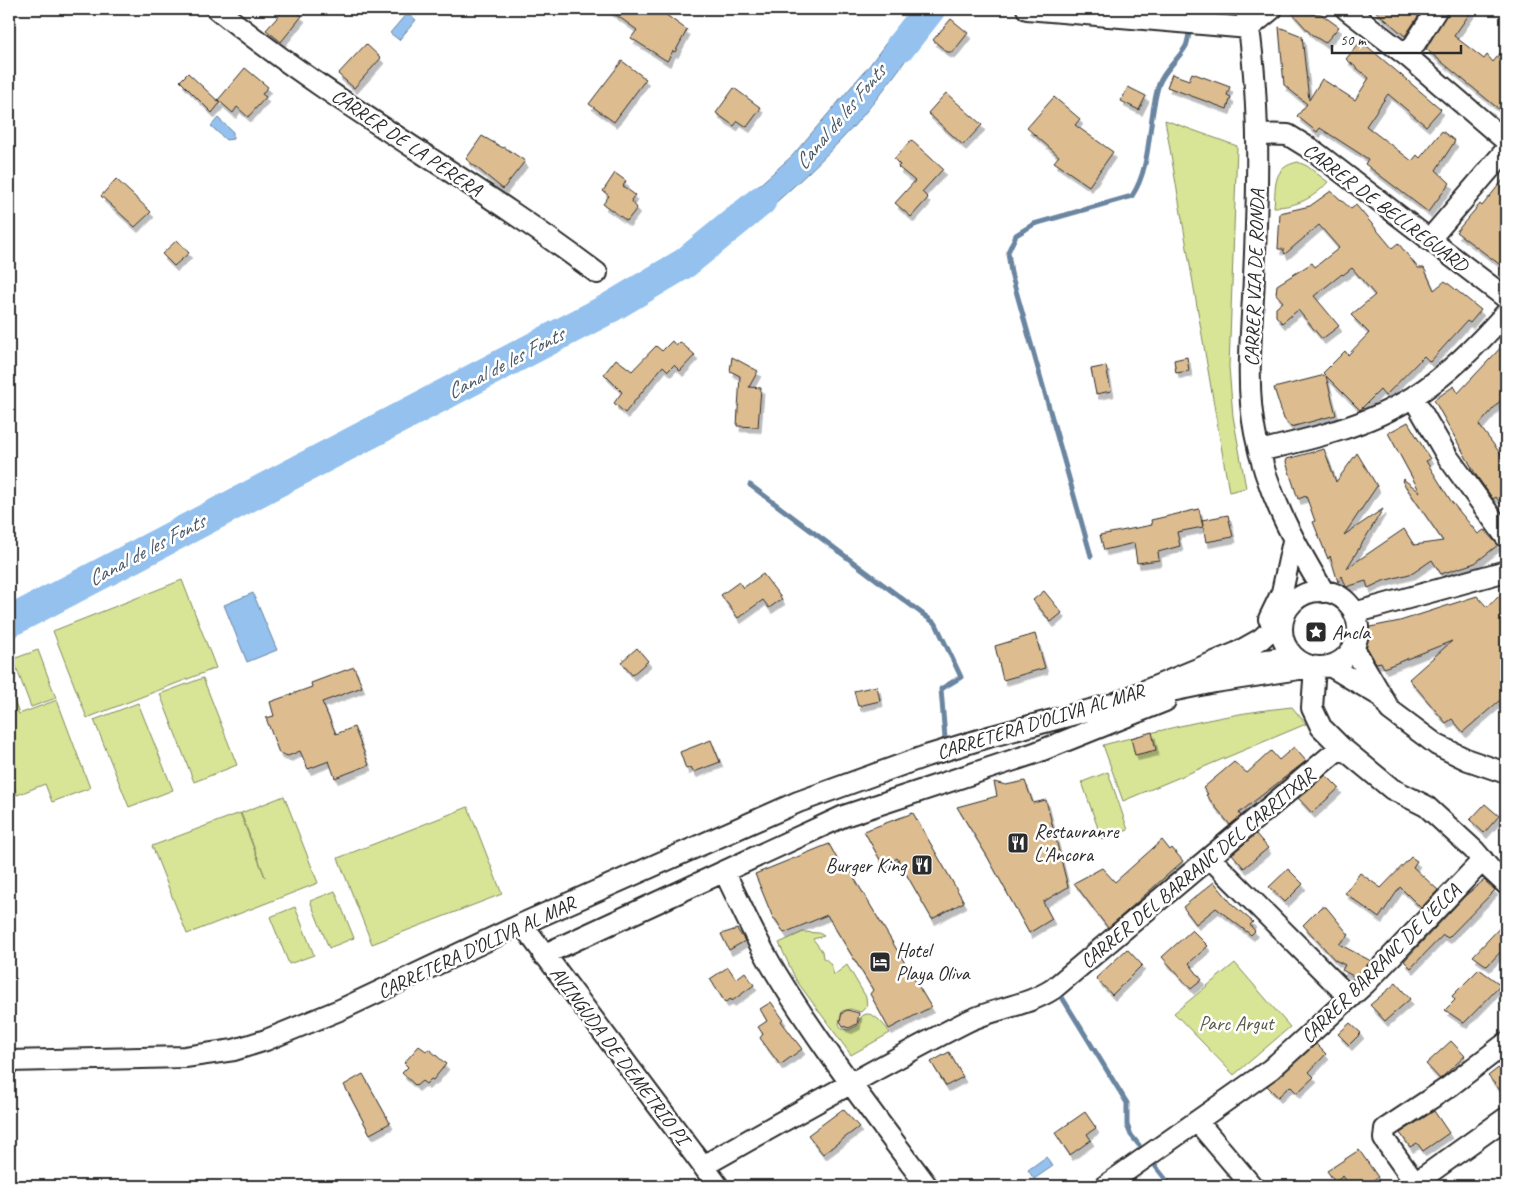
<svg xmlns="http://www.w3.org/2000/svg" width="1515" height="1195" font-family="Caveat,sans-serif">
<style>
.green{fill:#d8e496;stroke:#828860}
.water{fill:#94c1ee;stroke:#6a85a0}
.lines{fill:none;stroke-linecap:round;stroke-linejoin:round}
.stream{stroke:#6a85a0;stroke-width:5}
.river{stroke:#94c1ee;stroke-width:31}
.building{fill:#ddbd90;stroke:#2b2b2b;filter:url(#shadow)}
.minor-casing{stroke:#2b2b2b;stroke-width:24}
.minor{stroke:#fff;stroke-width:20}
.labels{text-anchor:middle;stroke-width:5;stroke-linejoin:round;paint-order:stroke}
.street-label{font-size:20px;fill:#2b2b2b;stroke:#fff}
.poi-label{font-size:20px;fill:#2b2b2b;stroke:#fff;text-anchor:start}
.park-label{font-size:20px;fill:#565946;stroke:#fff}
.water-label{font-size:21px;font-style:italic;fill:#4a5866;stroke:#fff}
</style>
<defs>
<filter id="shadow"><feDropShadow dx="3" dy="5.5" stdDeviation="0" flood-color="#0004"/></filter>
</defs>
<rect width="100%" height="100%" fill="#fff"/>
<filter id="ink" filterUnits="userSpaceOnUse"><feTurbulence type="fractalNoise" baseFrequency=".02" numOctaves="2"/><feDisplacementMap in="SourceGraphic" scale="10" xChannelSelector="R" yChannelSelector="G"/><feConvolveMatrix kernelMatrix="1 2 1 2 8 2 1 2 1" color-interpolation-filters="sRGB"/></filter>
<g filter="url(#ink)">
<path class="green" d="M1165,120L1237,146L1229,367L1233,416L1246,488L1229,492Z
M1298,162L1307,166L1328,182C1314,198 1296,207 1274,207C1276,186 1272,167 1298,162Z
M182,580L216,668L87,718L53,631Z
M38,650L56,698L31,707L13,659Z
M203,678L237,765L194,782L160,694Z
M9,687L19,714L57,700L90,788L52,802L45,784L17,795L11,779L9,780Z
M138,703L173,790L129,807L94,720Z
M1292,707L1306,724L1123,801L1103,745C1165,729 1228,713 1292,707Z
M1108,772L1128,830L1102,840L1082,782Z
M284,796L318,883L187,934L152,846L240,813L265,877L241,813Z
M468,807L502,894L372,944L338,858Z
M335,891L354,938L329,948L310,901Z
M295,907L314,955L289,964L270,917Z
M803,932L819,933L824,936L813,939L822,951L823,958C831,961 832,968 834,975L847,965L866,997L867,1006L861,1012L850,1009L842,1011L839,1024L842,1029L849,1030L857,1026C864,1001 882,1021 890,1033L851,1055L796,980L779,943Z
M1235,963L1290,1027L1234,1075L1174,1013Z"/>
<path class="water" d="M909,12L939,14C911,52 885,91 854,126C817,167 776,203 735,238L721,219L792,156L869,66Z
M407,13L416,20L399,40L390,33Z
M218,118L233,132V139L226,140L211,126Z
M253,593L277,650L247,662L224,605Z
M1046,1157L1053,1166L1034,1179L1028,1170Z"/>
<g class="lines">
<path class="stream" d="M1192,19L1194,9
M750,485L936,624L961,677L941,689L945,738L940,744
M1091,556L1011,273L1008,252L1016,235L1034,224L1132,196C1153,164 1147,120 1159,84C1164,70 1178,60 1186,46C1188,41 1189,33 1190,28
M1060,994L1127,1103V1125L1131,1135L1139,1145
M1156,1167L1171,1186"/>
<path class="river" d="M901,46L930,9
M9,622L606,310L685,263L761,201"/>
</g>
<path class="building" d="M285,9H292L302,16L281,42L266,30Z
M608,9H658L687,30L675,52L673,51L667,61L631,38L637,30Z
M1373,9H1417L1421,12L1405,36Z
M1449,9H1473L1454,36L1484,59L1487,55L1493,62L1506,46V115L1426,49Z
M1291,12L1321,14L1339,27L1325,43L1311,34Z
M951,19L968,33L953,52H947L933,40Z
M1279,27L1302,36L1309,100L1322,79L1355,100L1369,78L1346,59L1361,41L1441,109L1426,126L1388,94L1366,126L1412,161L1417,155L1420,158L1442,131L1455,141L1436,170L1450,183L1428,212L1365,164L1368,159L1320,128L1317,132L1297,116L1307,104L1284,85Z
M366,44L381,58L354,88L338,74Z
M622,61L646,79L614,122L589,104Z
M245,68L268,87L262,94L266,97L248,117L237,107L233,113L218,100Z
M188,73L220,103L212,113L180,81Z
M1192,73L1230,87L1227,95L1231,97L1227,109L1167,87L1172,74L1189,80Z
M1128,87L1146,96L1139,110L1121,101Z
M734,88L761,108L747,127L738,121L734,126L716,113Z
M946,93L982,125L963,145L928,113Z
M1054,97L1080,119L1075,125L1113,152L1089,186L1054,162L1059,156L1027,128Z
M482,136L503,148L504,147L525,161L503,189L466,159Z
M911,140L943,169L922,192L928,198L911,217L895,203L915,181L898,167L900,165L894,159Z
M615,173L626,181L623,186L635,195L631,200L637,208L627,221L603,204L609,196L603,191Z
M1506,176V269L1456,232L1480,204L1482,206Z
M116,179L151,212L135,227L101,196Z
M1331,191L1351,209L1356,205L1392,248L1398,243L1418,268H1424L1434,290L1445,281L1481,310L1470,323L1467,321L1430,362L1424,356L1385,396L1380,390L1360,410L1326,376L1336,415L1291,427L1284,419L1274,388L1325,375L1323,373L1345,351L1348,355L1369,333L1351,315L1375,295L1352,268L1343,275L1342,274L1314,296L1339,326L1322,339L1298,310L1282,323L1276,316V308L1283,302L1276,294L1277,285L1312,263L1315,267L1339,248L1319,225L1285,254L1283,249H1278L1280,213L1310,206Z
M177,240L189,253L174,266L162,254Z
M672,341L676,346L680,342L695,355L680,371L674,365L668,371L663,366L625,413L614,403L622,392L604,374L616,359L632,371L656,346L662,351Z
M1506,342V394L1479,425L1506,461V511L1496,497L1493,499L1476,475L1434,400L1454,386L1458,393Z
M732,357L758,371L749,387L761,388L758,427L737,426L740,376L730,371Z
M1187,357L1189,371L1176,373L1174,360Z
M1106,366L1111,391L1096,394L1091,369Z
M1408,422L1430,459L1426,461L1451,501L1478,534L1484,530L1498,545L1475,563L1441,574L1432,560L1413,573L1383,581L1368,588L1366,581L1346,587L1342,576L1338,582L1330,556L1328,559L1313,522L1315,521L1306,496L1298,499L1286,462L1287,459L1324,449L1336,482L1357,453L1377,486L1344,535L1383,509L1347,568L1404,529L1414,545L1443,541L1402,481L1403,479L1420,492L1388,433Z
M1199,509L1203,527L1177,532L1180,546L1158,552L1159,560L1137,563L1134,543L1104,550L1100,535L1152,525L1151,520Z
M1228,515L1233,537L1206,542L1202,520Z
M763,574L782,599L769,608L763,600L738,618L721,595L739,582L743,588Z
M1506,590V695L1463,732L1452,719L1446,723L1409,679L1452,641L1384,668L1381,662L1376,663L1364,642L1370,627L1400,621L1477,596L1487,607Z
M1044,591L1062,613L1051,622L1033,600Z
M1035,634L1045,668L1003,680L995,646Z
M637,648L648,661L632,675L621,662Z
M354,667L362,687L322,702L336,734L354,727L369,765L335,778L329,761L308,769L300,751L288,756L279,753L266,718L274,716L270,702L312,687L311,683Z
M877,686L880,701L858,706L854,691Z
M1152,732L1156,750L1135,755L1131,738Z
M711,740L720,762L694,772L691,767L686,769L680,752Z
M1294,747L1306,761L1239,813L1241,816L1230,825L1206,795L1208,794L1203,788L1234,762L1247,773L1271,751L1279,760Z
M1326,775L1339,788L1312,813L1298,798Z
M1025,781L1033,803L1046,800L1068,887L1043,902L1052,919L1029,933L987,856L957,807L997,796L994,782L1006,785Z
M1485,804L1499,816L1484,833L1470,820Z
M913,813L964,902L932,919L897,858L884,867L864,831Z
M1256,834L1268,848L1244,868L1232,854Z
M1162,840L1170,850L1172,848L1183,861L1108,928L1074,883L1102,868L1115,882Z
M829,844L842,868L847,866L931,1007L889,1029L870,994L873,990L827,915L784,933L776,920L773,918L755,874Z
M1411,857L1417,861L1413,867L1438,890L1421,908L1400,887L1379,918L1345,893L1360,873L1381,888Z
M1288,869L1303,884L1285,902L1269,887Z
M1484,880L1495,890L1448,938L1443,935L1411,968L1404,961L1465,896Z
M1214,882L1233,905L1253,922L1250,925L1255,931L1251,935L1216,908L1196,924L1183,907Z
M1321,907H1326L1349,935L1339,944L1371,961L1355,977L1342,970L1345,965L1335,960L1303,925Z
M1506,921V946L1487,966L1473,956Z
M737,929L745,941L729,950L721,934Z
M1192,930L1208,946L1189,963L1202,980L1191,989L1162,957Z
M1127,949L1142,965L1112,995L1096,978Z
M728,967L736,979L745,972L754,985L732,1001L731,999L725,1002L710,979Z
M1479,969L1501,985L1464,1023L1445,1010L1455,1000L1452,996Z
M1396,983L1410,999L1385,1021L1370,1005Z
M771,1002L783,1019L781,1021L802,1049L780,1065L760,1038L763,1034L758,1027L767,1021L760,1009Z
M847,1010L859,1013L857,1024L849,1028L843,1026L840,1021L842,1013Z
M1350,1023L1361,1033L1349,1045L1338,1034Z
M1451,1041L1465,1056L1440,1079L1426,1064Z
M1316,1044L1326,1054L1309,1072L1314,1077L1297,1093L1290,1086L1278,1097L1267,1086Z
M419,1046L426,1051L429,1049L446,1064L433,1080L431,1079L426,1084L422,1081L416,1086L402,1073L408,1067L404,1063Z
M949,1052L963,1077L946,1086L931,1062Z
M1506,1062V1097L1488,1076Z
M363,1074L390,1123L370,1134L344,1085Z
M843,1109L859,1127L823,1154L808,1135Z
M1434,1111L1449,1133L1423,1151L1417,1143L1410,1147L1400,1133Z
M1085,1112L1096,1128L1087,1134L1091,1140L1070,1155L1055,1133Z
M1359,1150L1378,1177L1364,1186H1350L1343,1176L1335,1182L1327,1171Z"/>
<g class="lines">
<g class="minor-casing">
<path id="minor" d="M217,9C337,106 474,180 597,273
M1027,9L1249,28
M1246,9C1261,98 1258,187 1254,277C1252,329 1245,382 1255,433C1266,491 1293,541 1324,592
M1346,9L1407,56L1506,141
M1249,28L1272,9
M1407,56L1437,9
M1259,134L1288,135L1314,151L1506,298
M1429,240L1506,150
M1413,397L1447,456L1506,537
M1259,451C1311,439 1367,426 1413,397C1449,374 1478,344 1506,313
M1282 629a38 38 0 1 1 76 0a38 38 0 1 1-76 0Z
M1354,613L1506,571
M1269,619L1282,592L1293,541
M1353,647L1390,710L1437,745L1468,760L1506,773
M1226,666L1293,656
M1330,666L1382,697
M1315,667L1312,708L1321,727L1341,747L1392,789L1426,806L1474,850L1490,869L1506,884
M1166,692L1215,682L1312,667
M1210,858L1350,998
M724,871C741,905 756,941 776,973C821,1047 875,1116 927,1186
M522,924L718,1186
M543,955L844,816L1035,753L1165,701
M9,1061L185,1057L234,1050L266,1040L342,1009L522,924L798,802L926,756L992,736L1113,704L1236,653L1261,639L1283,619
M1197,1121L1252,1186
M703,1166C790,1117 876,1068 964,1023C993,1008 1025,1007 1053,989L1341,747
M1415,1183L1384,1139L1385,1129L1450,1086L1506,1043
M1105,1186L1271,1069L1366,983L1483,860
M1411,1186L1506,1118"/>
</g>
<use href="#minor" class="minor"/>
</g>
</g>
<defs>
<g id="sight-square" transform="scale(1.125)"><rect x="-9" y="-9" width="18" height="18" rx="4" fill="#2b2b2b" stroke="#fff"/><path d="M0-6L1.8-2.2L6-1.7L2.9 1.2L3.7 5.4L0 3.3L-3.7 5.4L-2.9 1.2L-6-1.7L-1.8-2.2Z" fill="#fff"/></g>
<g id="restaurant-square" transform="scale(1.125)"><rect x="-9" y="-9" width="18" height="18" rx="4" fill="#2b2b2b" stroke="#fff"/><path d="M-5-6h1v4h1v-4h1v4h1v-4h1v5L-1.5 .5V6h-2V.5L-5-1ZM5-6V6H3V1.5H1.5Q1.5-4 5-6Z" fill="#fff"/></g>
<g id="hotel-square" transform="scale(1.125)"><rect x="-9" y="-9" width="18" height="18" rx="4" fill="#2b2b2b" stroke="#fff"/><path d="M-6-4.5h1.5V1H6V5H4.5V3h-9V5H-6ZM-4 0a1.8 1.8 0 1 1 3.6 0ZM.5 0V-2.5h3Q6-2.5 6 0Z" fill="#fff"/></g>
</defs>
<g fill-rule="evenodd">
<use href="#sight-square" x="1316" y="632"/>
<use href="#restaurant-square" x="1018" y="843"/>
<use href="#restaurant-square" x="922" y="865"/>
<use href="#hotel-square" x="880" y="962"/>
</g>
<g class="labels">
<g class="street-label">
<text transform="translate(407 142) rotate(34)" y="7">CARRER DE LA PERERA</text>
<text transform="translate(1386 207) rotate(37)" y="7">CARRER DE BELLREGUARD</text>
<text transform="translate(1254 278) rotate(-88)" y="7">CARRER VIA DE RONDA</text>
<text transform="translate(1040 721) rotate(-17)" y="7">CARRETERA D'OLIVA AL MAR</text>
<text transform="translate(1197 868) rotate(-40)" y="7">CARRER DEL BARRANC DEL CARRITXAR</text>
<text transform="translate(476 947) rotate(-25)" y="7">CARRETERA D’OLIVA AL MAR</text>
<text transform="translate(1380 963) rotate(-45)" y="7">CARRER BARRANC DE L'ELCA</text>
<text transform="translate(620 1055) rotate(53)" y="7">AVINGUDA DE DEMETRIO PI</text>
</g>
<g class="poi-label">
<text x="1332" y="639">Ancla</text>
<text x="1034" y="838">Restauranre<tspan x="1034" dy="23">L'Ancora</tspan></text>
<text x="906" y="872" text-anchor="end">Burger King</text>
<text x="896" y="957">Hotel<tspan x="896" dy="23">Playa Oliva</tspan></text>
</g>
<g class="park-label">
<text x="1236" y="1030">Parc Argut</text>
</g>
<g class="water-label">
<text transform="translate(840 117) rotate(-50)" y="7">Canal de les Fonts</text>
<text transform="translate(505 363) rotate(-28)" y="7">Canal de les Fonts</text>
<text transform="translate(146 550) rotate(-28)" y="7">Canal de les Fonts</text>
</g>
</g>
<rect width="1515" height="1195" fill="none" stroke="#fff" stroke-width="30"/>
<rect x="15" y="15" width="1485" height="1165" fill="none" stroke="#2b2b2b" stroke-width="2" filter="url(#ink)"/>
<path d="M1332 45v8h129v-8" fill="none" stroke="#2b2b2b" stroke-width="2.5"/>
<text x="1340" y="45" font-size="15" fill="#2b2b2b" stroke="#ffffff" stroke-width="4" paint-order="stroke">50 m</text>
</svg>
